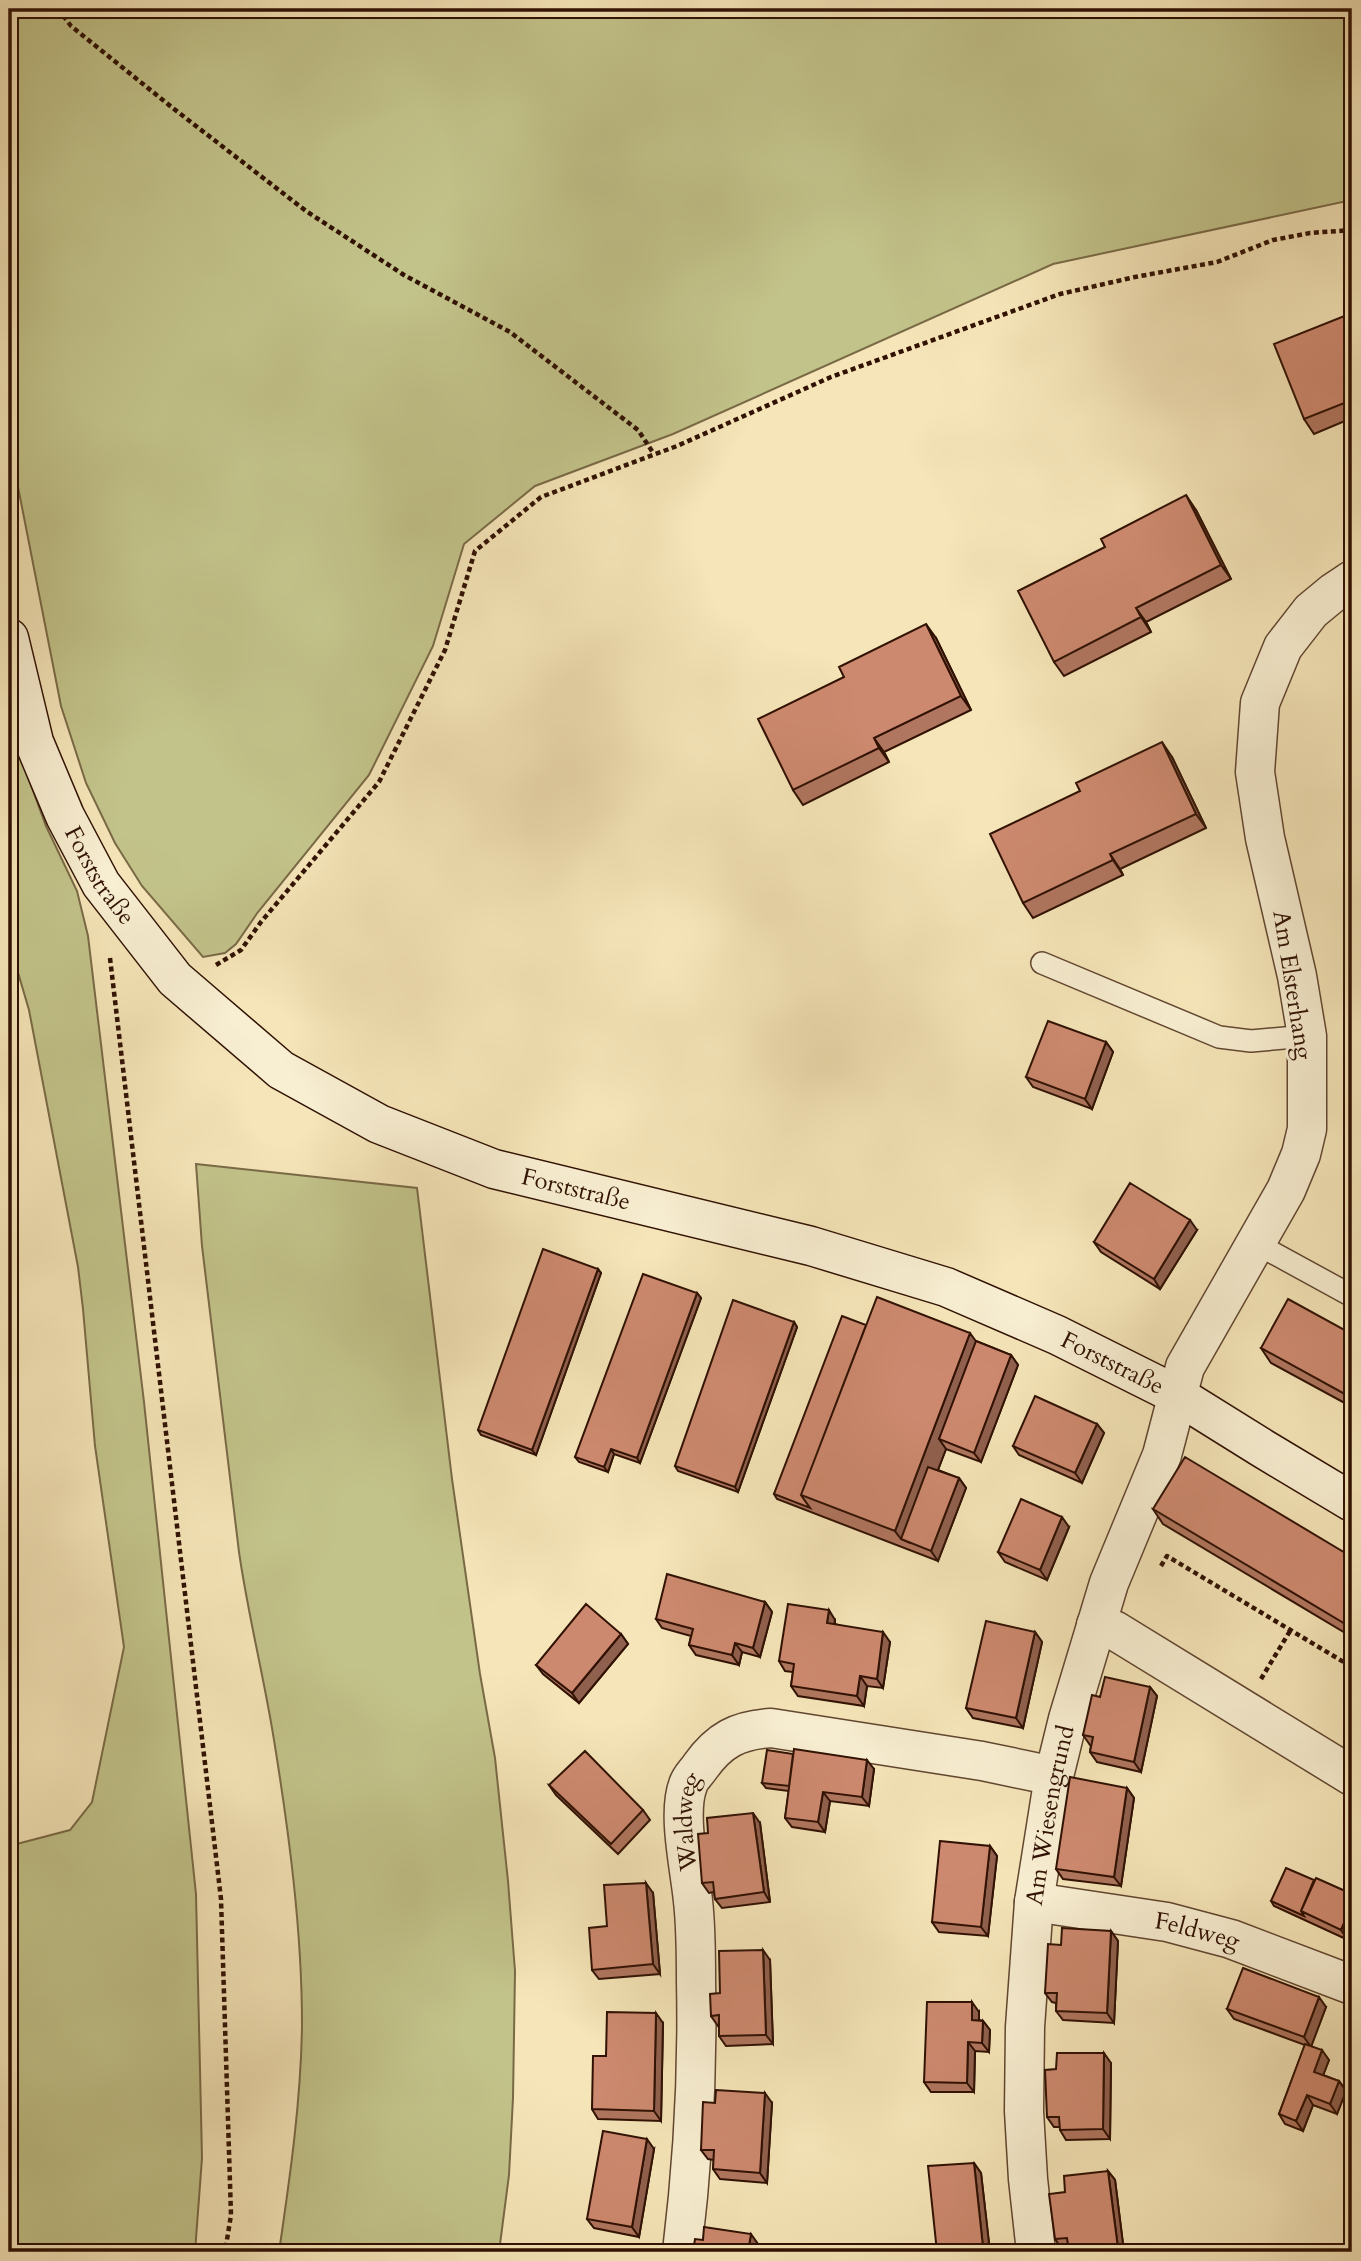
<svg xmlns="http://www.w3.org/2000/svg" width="1361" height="2261" font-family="Cardo,serif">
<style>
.green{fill:#c2c38a;stroke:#796a46;stroke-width:2}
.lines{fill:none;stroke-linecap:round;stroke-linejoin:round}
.lane-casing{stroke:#614630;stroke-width:24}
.street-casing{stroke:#614630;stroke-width:41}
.secondary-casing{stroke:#301103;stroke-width:41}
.path{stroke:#301103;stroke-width:4.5;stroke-dasharray:5 3.5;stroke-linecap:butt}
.lane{stroke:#f8eed1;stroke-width:21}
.street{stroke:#f8eed1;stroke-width:38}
.secondary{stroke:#f8eed1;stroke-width:38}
.wall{fill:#b0765f;stroke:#301103;stroke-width:2}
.shaded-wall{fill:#90604e;stroke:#301103;stroke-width:2}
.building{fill:#cd896f;stroke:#301103;stroke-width:2}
.labels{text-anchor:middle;stroke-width:6;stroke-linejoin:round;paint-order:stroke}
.street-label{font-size:24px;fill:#301103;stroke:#f8eed1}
</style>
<rect width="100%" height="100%" fill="#f5e5b8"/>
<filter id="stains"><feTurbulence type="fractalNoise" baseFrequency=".00286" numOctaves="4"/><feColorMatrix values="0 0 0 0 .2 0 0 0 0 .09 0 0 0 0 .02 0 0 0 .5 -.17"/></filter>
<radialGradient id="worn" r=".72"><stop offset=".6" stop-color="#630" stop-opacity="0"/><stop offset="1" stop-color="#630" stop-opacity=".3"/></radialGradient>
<path class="green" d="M9,9H1352V200L1053,264L673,434L535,486L464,544L433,646L369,775L258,912L236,944L225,953L203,957L142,886L115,843L86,783L61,706L9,441Z
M9,725L46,826L77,891L88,936L144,1402L196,1894L202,2158L195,2252H9V1846L70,1830L92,1802L124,1647L95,1446L83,1309L78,1267L29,1010L9,942Z
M196,1164L417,1188L452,1479L480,1674L495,1758L508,1881L515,1971L513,2098L509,2175L499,2252H279C290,2177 301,2101 302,2025C302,1930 289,1833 274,1740C264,1677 248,1615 239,1552L202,1246Z"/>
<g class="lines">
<g class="lane-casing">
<path id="lane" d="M1042,963L1219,1037L1251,1041L1307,1036
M1257,1244L1352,1296"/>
</g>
<g class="street-casing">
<g id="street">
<path d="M1096,1625L1114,1630L1352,1776"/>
<path id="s1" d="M1034,1902L1167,1922L1231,1939L1352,1985"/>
<path id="s2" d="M682,2252C693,2162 698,2072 696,1981C696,1954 696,1927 693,1901C690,1869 677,1814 688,1785C690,1778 696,1773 700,1767C719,1740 738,1730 771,1728L982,1761L1054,1776"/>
<path id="s3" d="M1036,2252L1028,2179L1024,2111L1025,2027L1034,1902L1054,1776L1068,1719L1109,1583L1162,1455L1185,1367L1286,1190L1301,1154L1307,1129V1036L1297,976L1265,838L1255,772L1260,703L1283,647L1311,611L1334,592L1352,580"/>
</g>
</g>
<g class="secondary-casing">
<g id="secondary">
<path id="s4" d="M9,638L34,742L65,816L101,884L175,979L281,1070L379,1124L494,1169L811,1246L946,1287L1057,1335L1177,1395L1262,1448L1352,1502"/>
</g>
</g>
<path class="path" d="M58,9L71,26L174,109L306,211L404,275L510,332L638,430L654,454
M110,958L221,1899L231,2215L225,2252
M216,965L241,950L261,922L379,782L445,650L475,551L541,497L677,446L831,377L1060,294L1135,277L1217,262L1273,240L1310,233L1352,230
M1161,1566L1167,1556L1352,1667
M1261,1679L1290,1631
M1345,1730L1352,1718"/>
<use href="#lane" class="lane"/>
<use href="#street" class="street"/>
<use href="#secondary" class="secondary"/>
</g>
<path class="wall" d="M1352,313V418L1314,434L1304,419Z
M1196,510L1231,579L1146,622L1151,632L1064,676L1054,662L1105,547Z
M936,638L971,710L884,752L889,762L803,805L793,790Z
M1172,757L1206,828L1120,869L1123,875L1033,918L1023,903L1080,791Z
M1106,1042L1113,1052L1092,1109L1033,1087L1026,1077Z
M1197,1230L1160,1289L1101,1252L1094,1242Z
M598,1269L601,1273L536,1455L481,1435L478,1430Z
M697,1293L701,1298L640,1463L614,1454L608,1472L579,1462L575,1457Z
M794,1322L797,1327L738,1492L678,1471L675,1466Z
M866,1325L976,1341L1011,1355L1018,1365L981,1462L946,1449L938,1470L959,1478L966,1488L938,1561L777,1499L774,1494Z
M1352,1334V1407L1271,1363L1261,1348Z
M1097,1424L1104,1433L1082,1483L1019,1455L1013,1446Z
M1153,1509L1352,1557V1637L1163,1524Z
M1069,1527L1047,1580L1005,1562L998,1552Z
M765,1602L772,1612L760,1657L742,1652L739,1665L696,1655L689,1645L691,1636L662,1628L656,1619Z
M835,1620V1624L890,1642L883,1688L867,1686L864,1706L798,1696L791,1686L793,1672L785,1671L779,1661Z
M1035,1632L1042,1642L1023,1728L973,1718L966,1708Z
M621,1634L628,1644L579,1703L543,1674L536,1665Z
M1150,1687L1157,1696L1141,1772L1097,1762L1090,1752L1091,1745H1090L1083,1735L1100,1697Z
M874,1769L869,1806L830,1801L825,1832L792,1827L785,1818L789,1791L766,1788L762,1783Z
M549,1785L643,1810L650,1820L618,1854L556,1795Z
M1127,1788L1134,1798L1121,1886L1063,1879L1056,1869Z
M760,1823L770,1902L722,1908L715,1899L714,1892L709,1893L702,1883Z
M990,1846L997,1856L988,1936L939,1932L932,1922Z
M1314,1880L1348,1940L1274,1906L1271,1901Z
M653,1893L660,1974L599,1979L592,1970L607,1926Z
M1111,1931L1118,1941L1114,2023L1063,2020L1056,2011V2003L1052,2002L1045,1993L1061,1945Z
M770,1960L773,2044L726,2046L719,2036V2025L718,2026L711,2016L720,1993Z
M1326,2007L1311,2046L1329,2060L1323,2075L1339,2081L1346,2091L1337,2114L1313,2105L1303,2131L1285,2124L1279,2114L1305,2045L1234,2019L1227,2009Z
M979,2012V2020L983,2021L990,2030L989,2052L975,2051L974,2092H931L924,2082Z
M663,2023L661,2121L598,2119L592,2109L606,2056Z
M1352,2045V2067L1346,2058Z
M1111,2063L1110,2139L1066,2140L1060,2130V2127H1054L1047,2117L1056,2069Z
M772,2103L767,2183L720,2179L713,2169L714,2160L708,2159L701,2150Z
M654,2149L639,2237L594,2228L587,2219Z
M974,2163L981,2173L990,2252H937Z
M1108,2171L1115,2180L1124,2252H1069L1068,2248L1062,2249L1055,2239L1065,2192Z"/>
<path class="shaded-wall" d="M1186,495L1196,510L1231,579L1221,565Z
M1136,608L1146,622L1151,632L1141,617Z
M926,624L936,638L971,710L961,696Z
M874,738L884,752L889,762L879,748Z
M1162,742L1172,757L1206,828L1196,814Z
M1110,854L1120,869L1123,875L1113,860Z
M1106,1042L1113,1052L1092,1109L1085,1099Z
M1190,1220L1197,1230L1160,1289L1154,1279Z
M598,1269L601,1273L536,1455L532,1450Z
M697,1293L701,1298L640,1463L637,1458Z
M794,1322L797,1327L738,1492L735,1487Z
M970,1333L983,1351L939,1439L946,1449L910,1543L901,1539L895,1531Z
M1011,1355L1018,1365L981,1462L974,1453Z
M1097,1424L1104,1433L1082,1483L1075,1473Z
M611,1449L614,1454L608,1472L604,1467Z
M959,1478L966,1488L938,1561L931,1551Z
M1062,1517L1069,1527L1047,1580L1040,1570Z
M765,1602L772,1612L760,1657L753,1648Z
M829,1610L835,1620L833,1632L827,1623Z
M883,1632L890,1642L883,1688L877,1679Z
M1035,1632L1042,1642L1023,1728L1016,1718Z
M621,1634L628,1644L579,1703L572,1693Z
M735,1643L742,1652L739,1665L732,1655Z
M860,1676L867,1686L864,1706L857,1696Z
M1150,1687L1157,1696L1141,1772L1134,1762Z
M867,1760L874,1769L869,1806L862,1797Z
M1127,1788L1134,1798L1121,1886L1114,1877Z
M823,1792L830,1801L825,1832L818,1822Z
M753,1813L760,1823L770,1902L764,1892Z
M990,1846L997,1856L988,1936L981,1927Z
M646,1883L653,1893L660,1974L653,1964Z
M1352,1904V1930L1348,1940L1341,1930Z
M1111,1931L1118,1941L1114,2023L1107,2013Z
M763,1950L770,1960L773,2044L766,2035Z
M1319,1997L1326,2007L1311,2047L1304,2037Z
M972,2002L979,2012V2030L972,2020Z
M656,2013L663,2023L661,2121L654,2111Z
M983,2021L990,2030L989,2052L982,2043Z
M968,2042L975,2051L974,2092L967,2083Z
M1322,2050L1329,2060L1321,2081L1314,2072Z
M1104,2053L1111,2063L1110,2139L1103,2129Z
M1339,2081L1346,2091L1337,2114L1330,2104Z
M765,2093L772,2103L767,2183L760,2173Z
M1307,2095L1313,2105L1303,2131L1296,2121Z
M647,2139L654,2149L639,2237L632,2227Z
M974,2163L981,2173L990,2252H987L983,2247Z
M1108,2171L1115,2180L1124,2252H1121L1118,2248Z
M751,2234L758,2244L756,2252H748Z"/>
<path class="building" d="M1352,313V400L1304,419L1274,344Z
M1186,495L1221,565L1136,608L1141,617L1054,662L1018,591L1105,547L1101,539Z
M926,624L961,696L874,738L879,748L793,790L758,719L844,677L839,667Z
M1162,742L1196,814L1110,854L1113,860L1023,903L990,834L1080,791L1076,783Z
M1048,1021L1106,1042L1085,1099L1026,1077Z
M1130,1183L1190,1220L1154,1279L1094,1242Z
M543,1249L598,1269L532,1450L478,1430Z
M643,1274L697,1293L637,1458L611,1449L604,1467L575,1457Z
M877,1297L970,1333L895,1531L801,1495Z
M1288,1299L1352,1334V1398L1261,1348Z
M733,1300L794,1322L735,1487L675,1466Z
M842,1316L866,1325L801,1495L810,1508L774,1494Z
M976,1341L1011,1355L974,1453L939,1439Z
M1035,1396L1097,1424L1075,1473L1013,1446Z
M1185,1457L1352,1557V1628L1153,1509Z
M928,1467L959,1478L931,1551L901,1539Z
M1021,1499L1062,1517L1040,1570L998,1552Z
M667,1574L765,1602L753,1648L735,1643L732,1655L689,1645L693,1629L656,1619Z
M586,1604L621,1634L572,1693L536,1665Z
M788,1604L829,1610L827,1623L883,1632L877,1679L860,1676L857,1696L791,1686L794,1664L779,1661Z
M986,1621L1035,1632L1016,1718L966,1708Z
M1105,1677L1150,1687L1134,1762L1090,1752L1093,1737L1083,1735L1092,1695L1100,1697Z
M794,1749L867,1760L862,1797L823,1792L818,1822L785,1818Z
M767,1750L793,1754L789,1786L762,1783Z
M585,1751L643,1810L611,1844L549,1785Z
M1070,1777L1127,1788L1114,1877L1056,1869Z
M753,1813L764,1892L715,1899L713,1882L702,1883L698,1834L708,1833L707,1818Z
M940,1841L990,1846L981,1927L932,1922Z
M1286,1868L1314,1880L1301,1911L1304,1916L1271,1901Z
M1316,1878L1352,1894V1904L1341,1930L1301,1911Z
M646,1883L653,1964L592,1970L589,1928L607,1926L604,1885Z
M1062,1928L1111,1931L1107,2013L1056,2011L1057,1993H1045L1048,1944L1061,1945Z
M763,1950L766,2035L719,2036V2015L711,2016L710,1994L720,1993L719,1951Z
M1243,1968L1319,1997L1304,2037L1227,2009Z
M927,2002H972V2020L983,2021L982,2043L968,2042L967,2083L924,2082Z
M607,2012L656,2013L654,2111L592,2109L593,2056H606Z
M1305,2044L1322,2050L1314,2072L1339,2081L1330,2104L1307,2095L1296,2121L1279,2114Z
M1352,2045V2061L1346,2058Z
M1057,2053H1104L1103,2129L1060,2130L1059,2117H1047L1045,2070L1056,2069Z
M716,2090L765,2093L760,2173L713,2169L714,2150H701L703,2102L715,2103Z
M603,2131L647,2139L632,2227L587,2219Z
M974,2163L983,2247L937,2252L928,2166Z
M1108,2171L1118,2248L1087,2252H1069L1067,2238L1055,2239L1049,2194L1065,2192L1064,2176Z
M704,2227L751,2234L748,2252H693L695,2239L703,2240Z"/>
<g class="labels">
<g class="street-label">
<text dy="8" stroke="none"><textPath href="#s4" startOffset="256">Forststraße</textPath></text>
<text transform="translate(1293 985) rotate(81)" y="8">Am Elsterhang</text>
<text dy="8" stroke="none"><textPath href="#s4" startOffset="844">Forststraße</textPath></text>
<text dy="8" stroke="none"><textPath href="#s4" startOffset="1410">Forststraße</textPath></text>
<text dy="8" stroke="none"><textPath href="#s3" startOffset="439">Am Wiesengrund</textPath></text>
<text dy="8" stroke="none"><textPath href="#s2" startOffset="432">Waldweg</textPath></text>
<text dy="8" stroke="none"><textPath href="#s1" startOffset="166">Feldweg</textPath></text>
</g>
</g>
<rect width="1361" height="2261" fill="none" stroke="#f5e5b8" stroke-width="35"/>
<rect x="10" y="10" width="1340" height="2240" fill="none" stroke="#301103" stroke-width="3.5"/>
<rect x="18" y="18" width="1326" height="2226" fill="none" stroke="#301103" stroke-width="2"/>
<rect width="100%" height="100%" filter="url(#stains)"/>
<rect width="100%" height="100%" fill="url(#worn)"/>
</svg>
